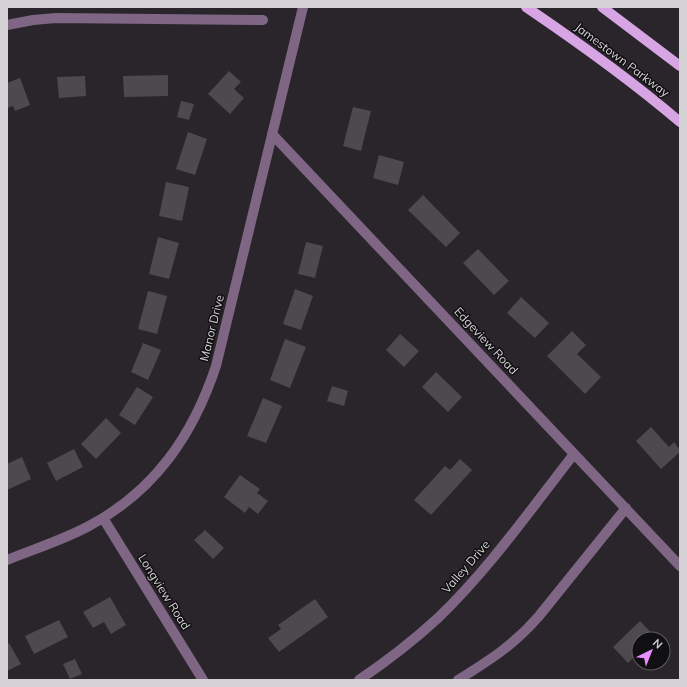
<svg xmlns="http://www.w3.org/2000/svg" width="687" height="687" font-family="Mulish,sans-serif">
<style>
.building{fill:#4d494f}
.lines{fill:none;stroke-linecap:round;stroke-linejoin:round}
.minor{stroke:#7e6684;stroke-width:10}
.major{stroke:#d7a4e4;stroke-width:10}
.labels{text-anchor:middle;stroke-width:3;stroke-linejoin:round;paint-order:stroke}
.street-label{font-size:12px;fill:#d5d2d6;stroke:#100f11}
</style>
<rect width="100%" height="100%" fill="#29252a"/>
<path class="building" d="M229,71L241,82L234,89L244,98L230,114L208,94Z
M168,75V96L124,97L123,76Z
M85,76L86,96L59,98L57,77Z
M20,78L30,105L15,111L13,106L7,108V83Z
M181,101L194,104L189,120L177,117Z
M353,107L371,111L361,151L343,146Z
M188,132L207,139L195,175L176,169Z
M379,155L404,162L398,185L373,178Z
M166,182L189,187L182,221L159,216Z
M423,195L460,233L446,247L408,210Z
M158,237L179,243L169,279L149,274Z
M306,242L323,246L315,278L298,274Z
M478,249L509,281L494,295L463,263Z
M295,289L313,296L301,330L283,324Z
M148,291L167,296L157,334L138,329Z
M521,297L549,323L535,338L507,313Z
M572,331L586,345L577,354L601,377L585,394L547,356Z
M400,334L419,351L404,367L386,350Z
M285,339L306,347L290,388L270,380Z
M143,343L161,350L148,380L131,372Z
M436,372L462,397L448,412L422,387Z
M332,386L348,391L344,406L327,401Z
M137,387L153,397L135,425L119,415Z
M263,398L282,406L266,443L247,436Z
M106,418L121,433L96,459L81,444Z
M651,427L669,447L674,442L680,450V452L661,469L636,441Z
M74,449L83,467L56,481L47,463Z
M22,457L31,479L7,490V464Z
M460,459L472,470L431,515L414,500L445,466L450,470Z
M240,475L260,489L257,493L268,501L258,514L249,507L245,513L224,497Z
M205,530L224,548L213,559L194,540Z
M110,597L126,625L111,634L104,622L93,628L83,612Z
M315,599L328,617L279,652L268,638L281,629L278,625Z
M59,620L68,637L34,654L25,636Z
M640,621L655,637L653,639H639V652L628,663L613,647Z
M9,643L21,664L7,671V644Z
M75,659L82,674L70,679L63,664Z"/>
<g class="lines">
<path class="minor" d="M7,25L33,20L56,18L263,20
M272,134L680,566
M103,518L203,680
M7,560C34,549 63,540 89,526C155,491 193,435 216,366L303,7
M359,680C387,661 413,641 438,618C489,569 531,509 574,454
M458,680C490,660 514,645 539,616L626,508"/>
<path class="major" d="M526,7C579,43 631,80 680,122
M602,7L680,66"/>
</g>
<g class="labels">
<g class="street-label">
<text transform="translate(622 60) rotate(37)" y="4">Jamestown Parkway</text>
<text transform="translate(212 328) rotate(-76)" y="4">Manor Drive</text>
<text transform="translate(486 341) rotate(47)" y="4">Edgeview Road</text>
<text transform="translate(466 567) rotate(-49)" y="4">Valley Drive</text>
<text transform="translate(164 592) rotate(58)" y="4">Longview Road</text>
</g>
</g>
<rect width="687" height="687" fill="none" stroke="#d5d2d6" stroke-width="16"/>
<g transform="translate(651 651) rotate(43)"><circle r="19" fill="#100f11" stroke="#5f5d60"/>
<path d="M0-3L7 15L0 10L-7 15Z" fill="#e88eff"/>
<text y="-6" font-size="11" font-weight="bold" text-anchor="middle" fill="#d5d2d6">N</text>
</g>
</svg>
